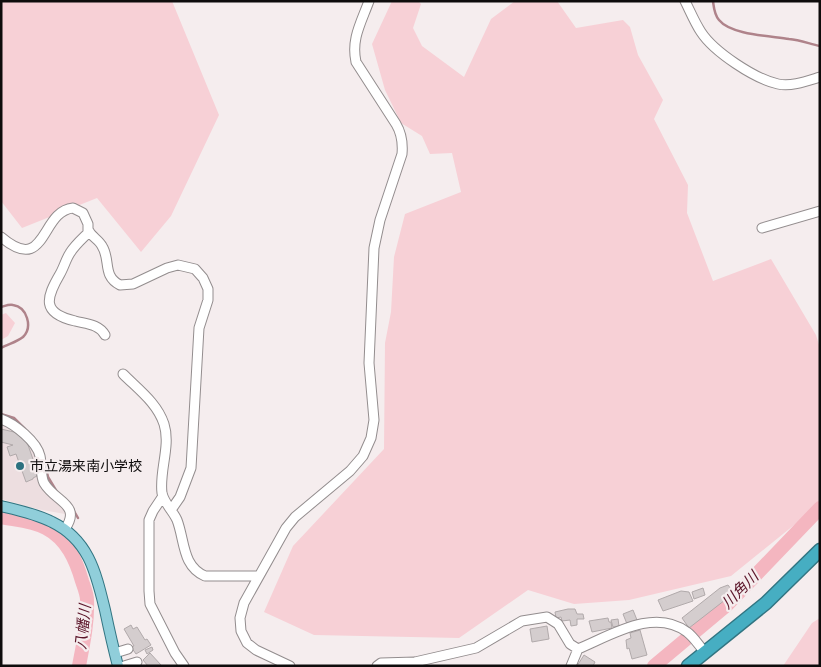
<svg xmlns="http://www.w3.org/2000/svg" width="821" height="667" font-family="'Fira Sans','Noto Sans JP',sans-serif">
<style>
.built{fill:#eddee0}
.green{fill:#f7d0d6}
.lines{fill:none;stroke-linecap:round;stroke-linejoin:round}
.stream{stroke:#af838a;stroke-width:2.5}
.river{stroke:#f4b6c0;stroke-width:14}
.building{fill:#d4cdce;stroke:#b1aaab}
.minor-casing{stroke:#938d8e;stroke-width:11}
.major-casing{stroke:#327582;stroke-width:12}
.highway-casing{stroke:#327582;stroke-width:15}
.minor{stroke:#fff;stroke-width:9}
.major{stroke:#90ceda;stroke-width:10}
.highway{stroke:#46aec2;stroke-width:12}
.poi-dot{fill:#2b717f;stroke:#f5edee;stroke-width:2}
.labels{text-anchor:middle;stroke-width:4.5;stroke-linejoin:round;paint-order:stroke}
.poi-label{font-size:14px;fill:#0e0c0c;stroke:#f5edee;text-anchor:start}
.water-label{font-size:15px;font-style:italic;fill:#5c162a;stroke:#f5edee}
</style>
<rect width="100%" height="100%" fill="#f5edee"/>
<path class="built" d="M1,422L9,424L35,450L39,477L65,509V514L37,509L1,499Z"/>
<path class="green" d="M1,1H172L219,115L171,216L141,252L97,198L22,228L1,201Z
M392,1H418L421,4L413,28L422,46L464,77L491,19L515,1H557L576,28L623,20L630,27L638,55L663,100L654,119L688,185L687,213L713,281L771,259L816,335L820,348V504L731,576L629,600L574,604L528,590L459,638L314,635L264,612L293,546L384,449L385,343L391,312L394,257L405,214L461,192L452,153L430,154L422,136L401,123L385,90L372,44Z
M6,313L15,323L8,336L1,340V315Z
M820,618V666H783L812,623Z"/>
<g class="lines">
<path class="stream" d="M713,1C714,8 714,14 719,20C731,35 771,36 789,39C800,40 810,44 820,46
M1,307C5,306 9,304 13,305C27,307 33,327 23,337C17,342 8,344 1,348
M1,414L14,418L25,429
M42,450L48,477L57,492
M74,511L78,518"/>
<path class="river" d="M1,517C16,520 33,521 46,528C67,539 76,560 82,581C84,587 87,594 87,600C88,622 83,645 79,666
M654,666L727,605L820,508"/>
</g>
<path class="building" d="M1,429L14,432L27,442L35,465L33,466L37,476L33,478V479L26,482L16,454L10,456L7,447L13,445L1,442Z
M728,585L734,593L689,628L682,618L720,588Z
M703,588L705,595L694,599L692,592Z
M681,591L689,592L693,601L663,611L658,600Z
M568,609H575L577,614H583L584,619H577V625L571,626L570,620L562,621L561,617L556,618L555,612Z
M633,610L637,620L627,624L623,614Z
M608,618L609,622H611L612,628L592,632L589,621Z
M618,619L619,626L613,627L611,620Z
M131,625L133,629L137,627L145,640L147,639L151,645L136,654L131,647L134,646L124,629Z
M547,626L549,639L532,642L530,629Z
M640,630L647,655L632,659L629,648L627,649L626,640L631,638L630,633Z
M152,647L153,650L147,654L145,650Z
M150,653L161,665L160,666H148L143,660Z
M584,655L595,662L593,666H577Z"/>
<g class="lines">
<g class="minor-casing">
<path id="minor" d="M685,1C690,11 695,23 701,32C714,52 755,79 778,84C791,87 807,81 820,77
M762,228L820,211
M89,231C92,237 99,240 102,246C111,260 102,276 120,285L133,284L167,268L178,265L195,269L203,278L208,289V300L199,328L191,468L180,497L171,510
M1,237C47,276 40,211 73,208L83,213L88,224V233C82,239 75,245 70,253C66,259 64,267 60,274C46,298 41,313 75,321C86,324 99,324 105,335
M123,374C139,390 157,403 164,424C171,446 159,471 162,493C164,503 173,511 177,520C185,541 182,566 205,576H259
M1,419C15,424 37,442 40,456C42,465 40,475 44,483C55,502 82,504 65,529
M163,496L153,511L149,520V591L150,604L175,653L184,666
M115,653L128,649
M124,666L137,662
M290,666L256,650L247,643L241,631L240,618L244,603L286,528L295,517L350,471L363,456L371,438L374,420L369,363L374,248L380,220L402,154C403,143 402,134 396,124L356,62C351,39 361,23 369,1
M377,666L381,663L415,662L476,648L522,621L547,617L558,624L570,644L578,649C610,636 654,607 687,632C694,637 699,646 705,652
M571,666L578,649"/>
</g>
<g class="major-casing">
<path id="major" d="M1,506C18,510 37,514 52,522C89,540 96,573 105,610C109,629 113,647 118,666"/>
</g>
<g class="highway-casing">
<path id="highway" d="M688,666L766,603L820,550"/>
</g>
<use href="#minor" class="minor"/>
<use href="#major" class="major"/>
<use href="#highway" class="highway"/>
</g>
<circle class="poi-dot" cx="20" cy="466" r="5"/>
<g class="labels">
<g class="poi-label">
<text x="30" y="471">市立湯来南小学校</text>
</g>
<g class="water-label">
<text transform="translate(740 590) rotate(-45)" y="5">川角川</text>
<text transform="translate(83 627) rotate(-84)" y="5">八幡川</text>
</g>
</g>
<rect width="821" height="667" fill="none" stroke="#0e0c0c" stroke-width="5"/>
</svg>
